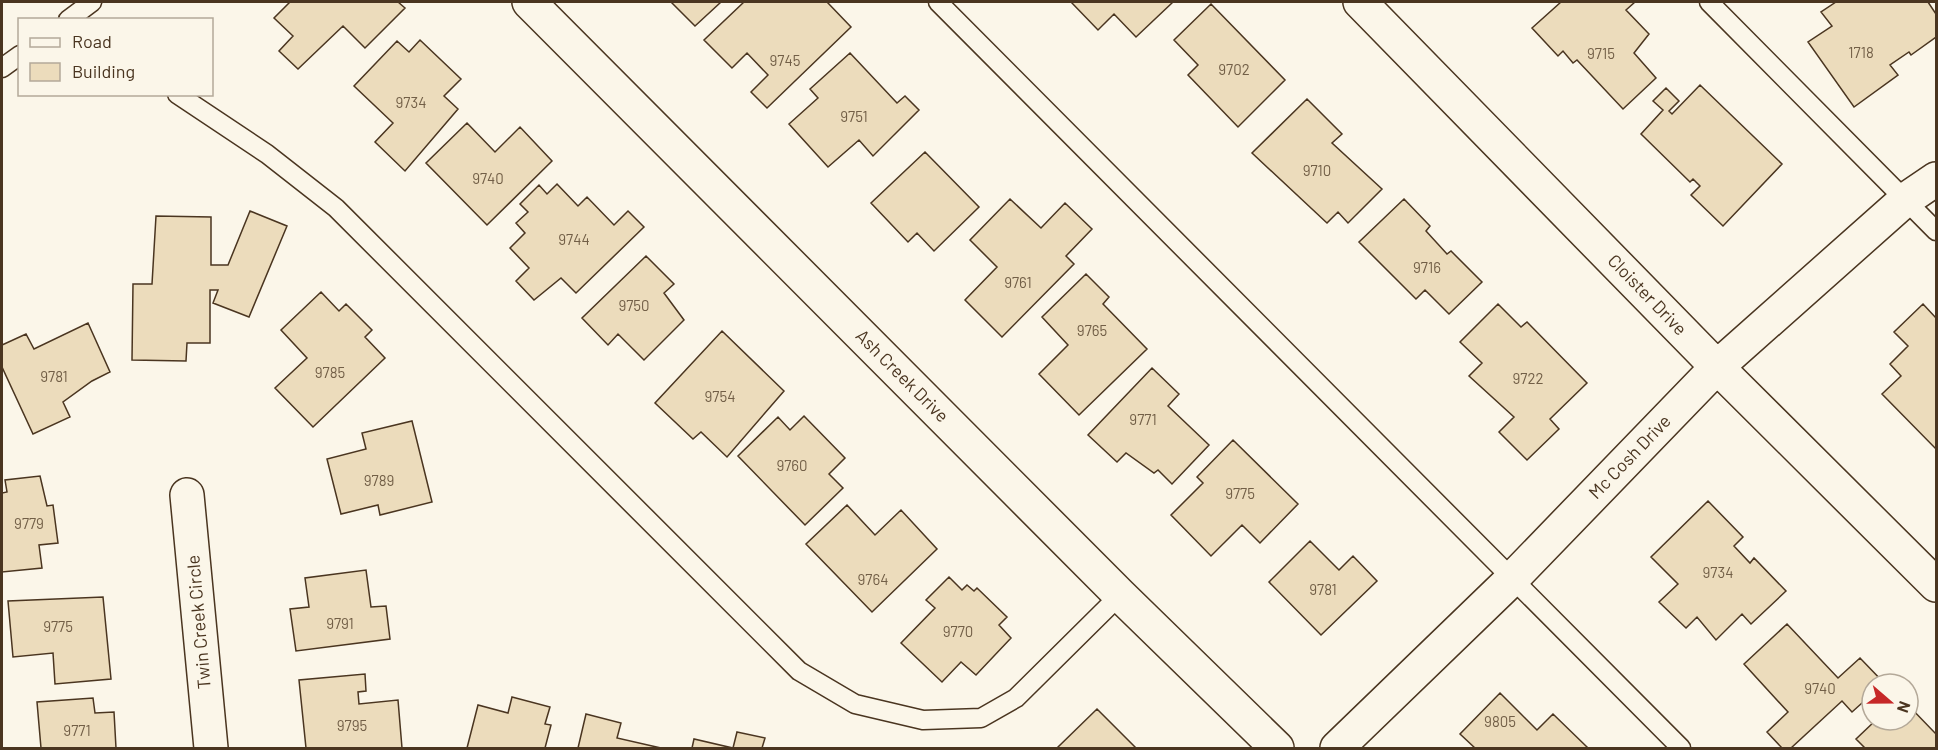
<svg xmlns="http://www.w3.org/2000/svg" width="1938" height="750" font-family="Barlow,sans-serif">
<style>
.building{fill:#ecdcbc;stroke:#4a3520;stroke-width:1.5}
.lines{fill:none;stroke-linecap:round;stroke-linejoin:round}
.service-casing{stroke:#4a3520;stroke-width:21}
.minor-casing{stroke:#4a3520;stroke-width:36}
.service{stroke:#fbf6e9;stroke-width:18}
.minor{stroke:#fbf6e9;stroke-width:33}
.labels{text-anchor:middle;stroke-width:4.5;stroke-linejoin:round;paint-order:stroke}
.number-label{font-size:15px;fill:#725f47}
.street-label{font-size:18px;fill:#4a3520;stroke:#fbf6e9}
</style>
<rect width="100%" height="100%" fill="#fbf6e9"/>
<path class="building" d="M290,2H398L405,8L365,48L343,26L298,69L279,51L293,36L274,18Z
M671,2H721L695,26Z
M744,2H827L851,27L767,108L751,92L768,75L747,53L732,68L704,40Z
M1071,2H1173L1136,37L1114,14L1098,30Z
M1561,2H1635L1626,10L1649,34L1634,53L1656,78L1623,109L1577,60L1573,63L1563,51L1558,56L1532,28Z
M1836,2H1928L1936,14V37L1911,55L1909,52L1890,65L1898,75L1854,107L1808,42L1832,26L1821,12Z
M1211,4L1285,80L1238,127L1188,75L1198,65L1174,40Z
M420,40L461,79L444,96L458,109L405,171L375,142L393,123L354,86L397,41L409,52Z
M850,53L897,103L905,96L919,110L873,156L859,140L828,167L789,124L818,98L810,89Z
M1700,85L1782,164L1723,226L1691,195L1700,186L1693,179L1690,182L1641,134L1663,110L1653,101L1666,88L1679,101L1669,111L1672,114Z
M1307,99L1342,134L1332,143L1382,189L1348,223L1338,212L1327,223L1252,153Z
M467,123L495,152L520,127L552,161L487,225L426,163Z
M925,152L979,207L934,251L917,233L908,242L871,203Z
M557,184L578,206L587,197L614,225L628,211L644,227L576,293L561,278L534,300L516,281L529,268L510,248L525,233L516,223L528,212L520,204L539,185L547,194Z
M1010,199L1041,228L1065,203L1092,229L1066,256L1074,264L1002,337L965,300L997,267L970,240Z
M1404,199L1430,226L1426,231L1447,254L1451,251L1482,282L1449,314L1425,290L1416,299L1359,242Z
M250,211L287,226L249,317L213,303L218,290H210V343H187L186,361L132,360L133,284H152L156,216L211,217V265H228Z
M646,256L674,284L664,293L684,320L644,360L618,334L608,345L582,318Z
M1086,274L1109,297L1103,304L1147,349L1079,415L1039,374L1068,345L1042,317Z
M321,292L339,311L346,304L372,330L365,337L385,358L313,427L275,388L307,358L281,330Z
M1498,304L1521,327L1527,322L1587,383L1550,419L1559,429L1527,460L1499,432L1514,417L1469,376L1482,363L1460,342Z
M1923,304L1936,318V449L1882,394L1901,376L1890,364L1908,346L1894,332Z
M88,323L110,372L92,381L63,402L70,417L33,434L2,367V345L26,334L34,349Z
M722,331L784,391L727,457L701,432L693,439L655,403Z
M1152,368L1179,394L1168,406L1209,445L1172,484L1158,470L1154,473L1126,453L1117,462L1088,435Z
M804,416L845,458L829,474L843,488L805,525L738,456L778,417L790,430Z
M412,421L432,502L380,515L378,505L341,514L327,459L366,449L362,433Z
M1233,440L1298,504L1260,543L1242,525L1211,556L1171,515L1203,483L1197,477Z
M40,476L47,506L53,505L58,543L39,545L42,568L2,572V493L7,492L5,480Z
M1708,501L1743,537L1734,546L1750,563L1754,558L1786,591L1751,624L1742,614L1716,640L1697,617L1686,628L1659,602L1678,584L1651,557Z
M847,505L875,535L901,510L937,549L872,612L806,544Z
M1310,541L1339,570L1353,556L1377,581L1321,635L1269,582Z
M366,570L371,607L386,606L390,639L296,651L290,609L309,607L305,578Z
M949,577L962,590L967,585L974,591L977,588L1007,617L999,625L1011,638L976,675L961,662L942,682L901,643L935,608L926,600Z
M103,597L111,679L55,684L53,653L13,657L8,601Z
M1787,624L1838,678L1860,658L1884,683L1872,684V694L1852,712L1842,701L1791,748H1782L1767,732L1788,712L1744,664Z
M365,674L366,691L358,692L359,704L398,700L402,748H306L299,680Z
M1500,693L1537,730L1553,714L1588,748H1475L1460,734Z
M512,697L550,707L545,724L551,725L545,748H467L478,705L508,713Z
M93,698L95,713L114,712L116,748H41L37,702Z
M1908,705L1936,734V748H1865L1856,739L1876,720H1908Z
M1097,709L1136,748H1057Z
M586,714L621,723L617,738L661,748H578Z
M737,732L765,738L762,748H692L694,739L733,748Z"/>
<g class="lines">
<g class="service-casing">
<path id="service" d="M938,2L1681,748
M1709,2L1936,231
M68,20L92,2
M2,68L20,55
M177,94L267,154L336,208L799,671L855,704L923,720L981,718L1016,698L1120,595"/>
</g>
<g class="minor-casing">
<path id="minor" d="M529,2L1120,595L1277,748
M1360,2L1717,367L1936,585
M187,495L211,748
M1337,748L1513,578L1717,367L1905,200L1936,179"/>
</g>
<use href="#service" class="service"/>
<use href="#minor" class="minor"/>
</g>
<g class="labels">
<g class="number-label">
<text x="1861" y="58">1718</text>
<text x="1601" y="59">9715</text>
<text x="785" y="66">9745</text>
<text x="1234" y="75">9702</text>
<text x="411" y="108">9734</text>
<text x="854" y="122">9751</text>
<text x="1317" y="176">9710</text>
<text x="488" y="184">9740</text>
<text x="574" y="245">9744</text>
<text x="1427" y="273">9716</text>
<text x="1018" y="288">9761</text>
<text x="634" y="311">9750</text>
<text x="1092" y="336">9765</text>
<text x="330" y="378">9785</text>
<text x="54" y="382">9781</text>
<text x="1528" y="384">9722</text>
<text x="720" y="402">9754</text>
<text x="1143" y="425">9771</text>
<text x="792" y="471">9760</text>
<text x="379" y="486">9789</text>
<text x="1240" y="499">9775</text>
<text x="29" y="529">9779</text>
<text x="1718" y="578">9734</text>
<text x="873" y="585">9764</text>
<text x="1323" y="595">9781</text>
<text x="340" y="629">9791</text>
<text x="58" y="632">9775</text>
<text x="958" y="637">9770</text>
<text x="1820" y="694">9740</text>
<text x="1500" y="727">9805</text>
<text x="352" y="731">9795</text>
<text x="77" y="736">9771</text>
</g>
<g class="street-label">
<text transform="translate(1647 295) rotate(46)" y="6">Cloister Drive</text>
<text transform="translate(902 376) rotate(45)" y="6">Ash Creek Drive</text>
<text transform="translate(1630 457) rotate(-46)" y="6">Mc Cosh Drive</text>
<text transform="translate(199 622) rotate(-95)" y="6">Twin Creek Circle</text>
</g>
</g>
<rect width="1938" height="750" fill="none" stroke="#4a3520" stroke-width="6"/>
<rect x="18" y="18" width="195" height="78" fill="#fbf6e9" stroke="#b4a999" stroke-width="1.5"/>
<rect x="30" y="38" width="30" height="9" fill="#fbf6e9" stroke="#b4a999" stroke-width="1.5"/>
<text x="72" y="48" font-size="18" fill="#4a3520">Road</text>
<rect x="30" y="63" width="30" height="18" fill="#ecdcbc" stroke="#b4a999" stroke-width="1.5"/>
<text x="72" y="78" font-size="18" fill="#4a3520">Building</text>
<g transform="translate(1890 702) rotate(110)"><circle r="28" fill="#fbf6e9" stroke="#b4a999" stroke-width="1.5"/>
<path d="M0-4.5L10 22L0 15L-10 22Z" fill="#c62828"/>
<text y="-9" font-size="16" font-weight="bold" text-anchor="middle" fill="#4a3520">N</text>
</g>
</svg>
